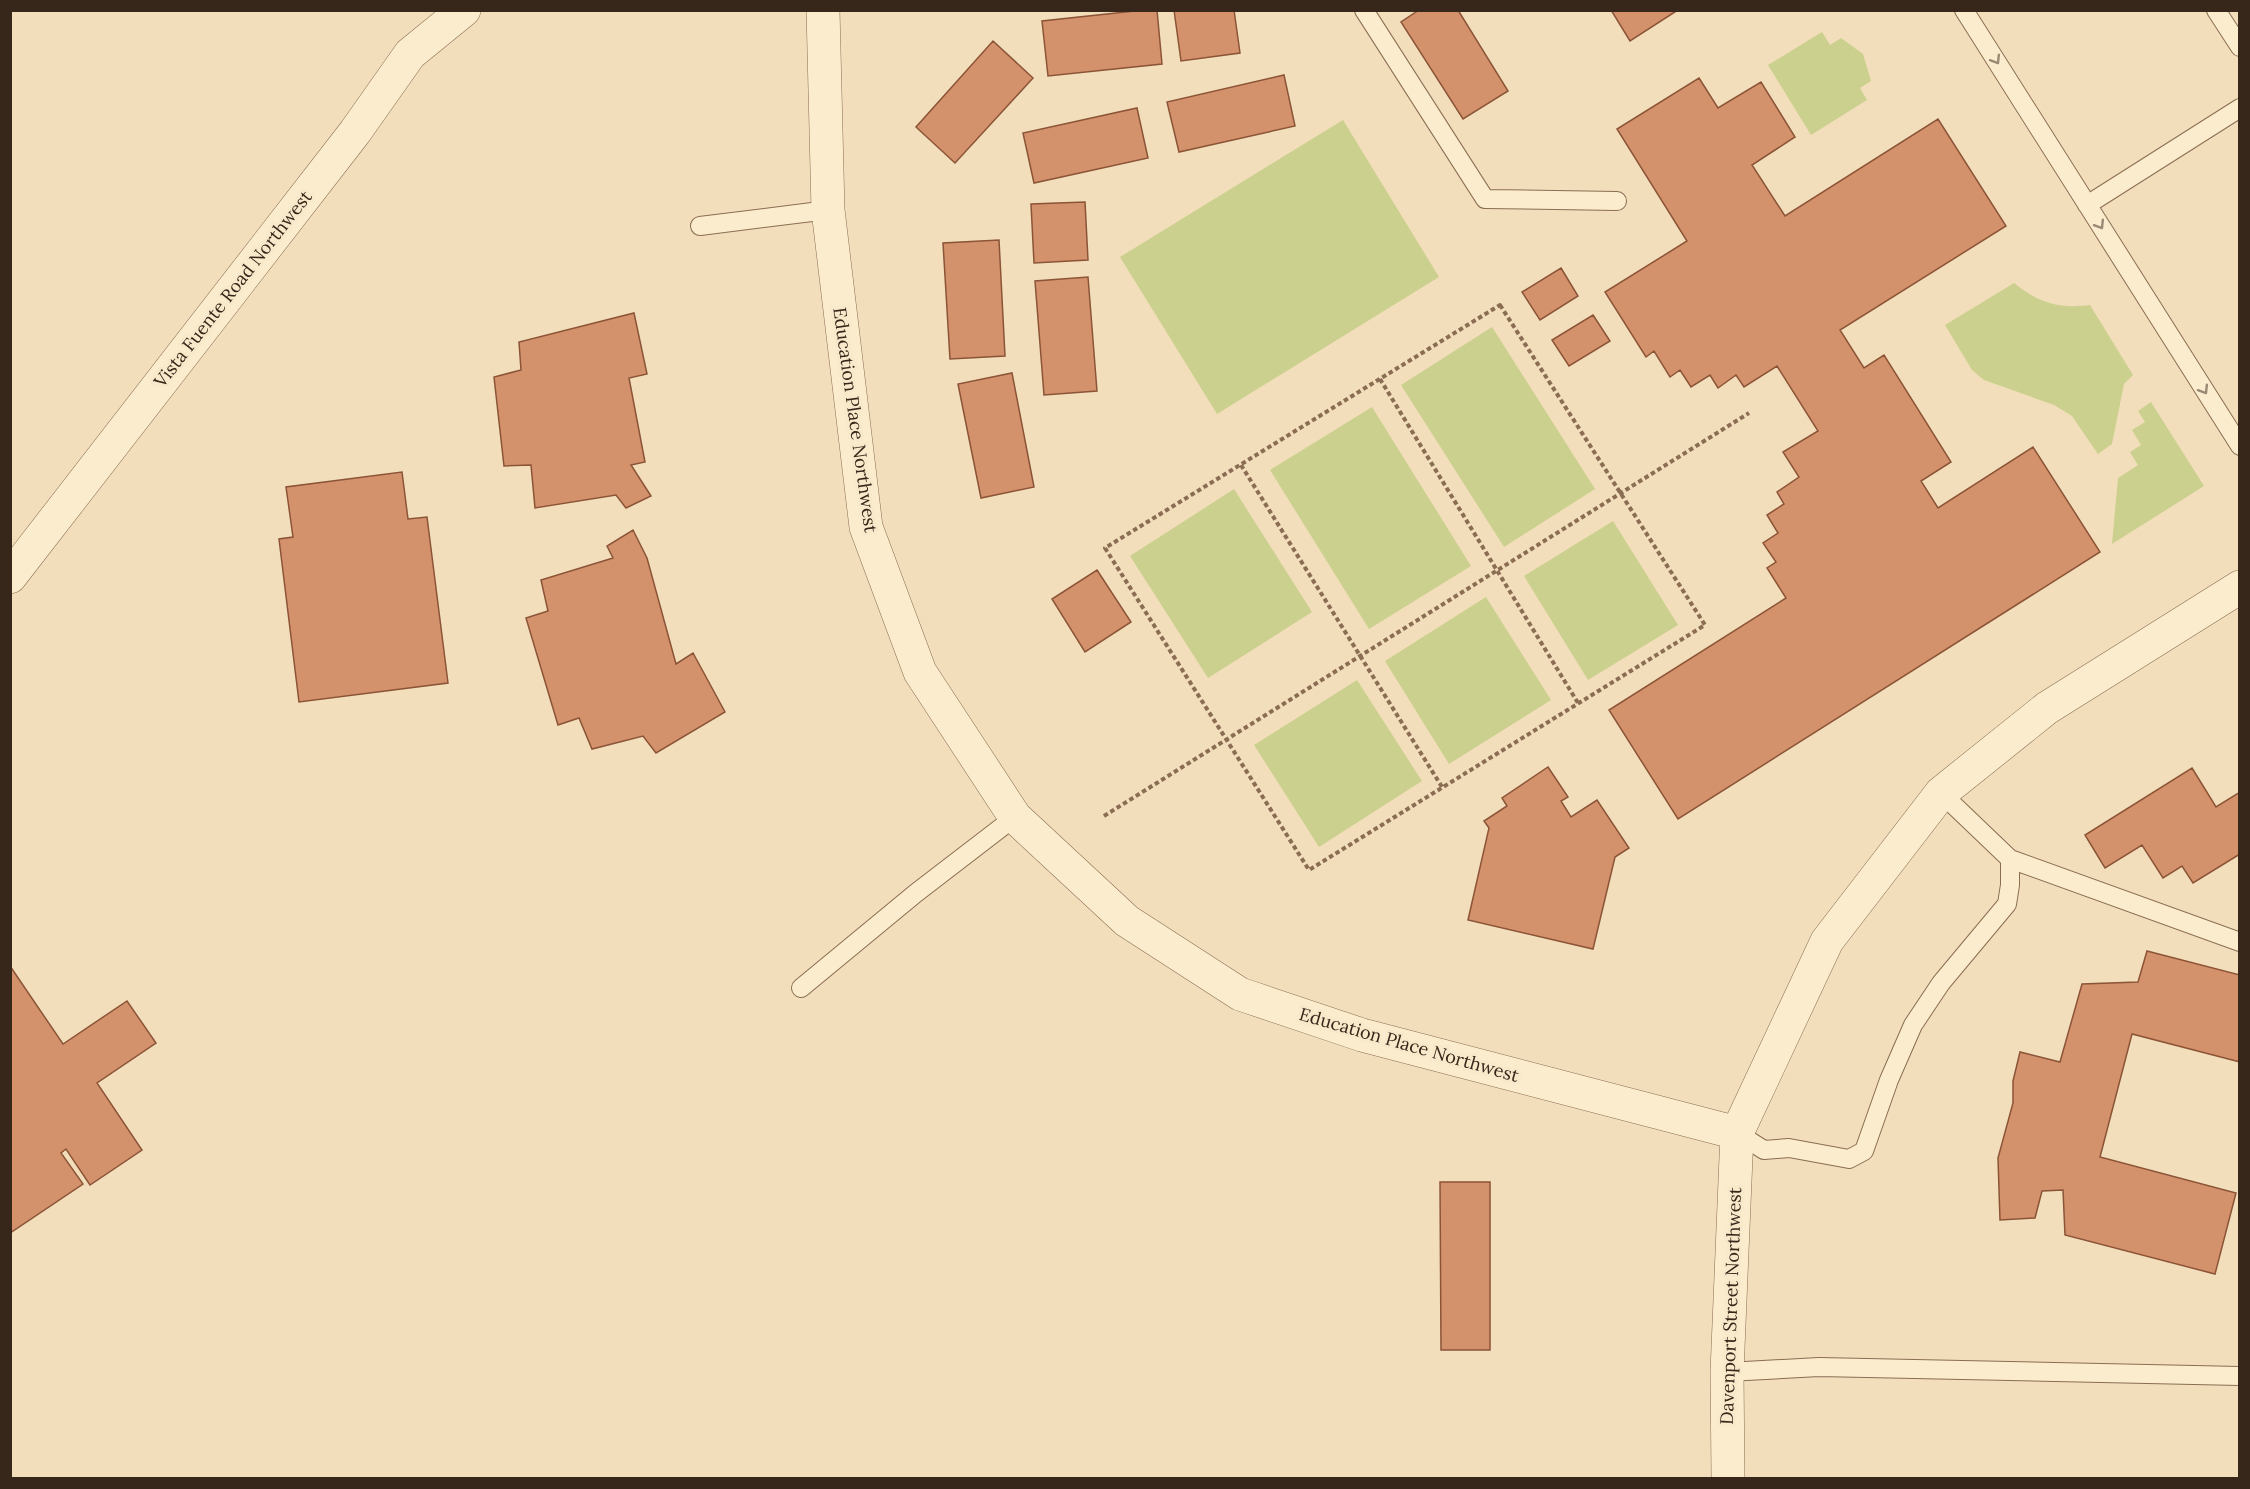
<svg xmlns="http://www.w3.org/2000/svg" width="2250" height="1489" font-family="Lora,serif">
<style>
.green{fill:#ccd08e}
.building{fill:#d4926c;stroke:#8b5437;stroke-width:1.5}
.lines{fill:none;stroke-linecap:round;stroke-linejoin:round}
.service-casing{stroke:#8a6d53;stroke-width:20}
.minor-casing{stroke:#8a6d53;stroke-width:34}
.path{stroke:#8a6d53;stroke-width:4;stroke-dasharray:4.5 3;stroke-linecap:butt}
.service{stroke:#fcecce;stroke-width:18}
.minor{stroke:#fcecce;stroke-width:33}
.oneway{stroke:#9a8974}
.labels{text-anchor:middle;stroke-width:6;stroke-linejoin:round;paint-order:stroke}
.street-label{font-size:18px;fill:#37261a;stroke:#f8e9ca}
</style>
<rect width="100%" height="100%" fill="#f2deba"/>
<path class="green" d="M1822,32L1830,45L1841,38L1863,54L1871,81L1860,88L1867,100L1811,135L1768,65Z
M1343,120L1439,277L1217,414L1120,257Z
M2014,283C2039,303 2058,309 2090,305L2133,375L2124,384L2112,444L2098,454L2072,416L2054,405L1984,380L1972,370L1945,325Z
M1492,327L1595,489L1504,547L1401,385Z
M2151,402L2204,486L2112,544L2118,478L2138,465L2130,452L2141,445L2132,430L2145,422L2138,411Z
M1372,407L1471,566L1369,629L1270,470Z
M1234,489L1312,612L1208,678L1130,556Z
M1613,521L1678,625L1588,680L1524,576Z
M1486,597L1551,700L1449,764L1385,661Z
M1357,680L1422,781L1319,847L1254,745Z"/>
<path class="building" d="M1144,10H1157L1162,64L1048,76L1042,21Z
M1174,10H1234L1240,53L1181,61Z
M1419,10H1458L1508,91L1463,119L1401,22Z
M1611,10H1678L1630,41Z
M993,41L1033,78L955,163L916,127Z
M1284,75L1295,126L1179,152L1167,102Z
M1699,78L1718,108L1761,82L1795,137L1752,165L1785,216L1938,119L2006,226L1840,330L1864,368L1884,355L1951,462L1921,481L1938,508L2033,447L2100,552L1678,819L1609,710L1786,598L1767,568L1776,562L1763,543L1778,533L1767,515L1784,504L1777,492L1799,477L1783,452L1818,431L1777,366L1744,387L1736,375L1718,388L1710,375L1691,387L1680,370L1670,377L1654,351L1646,357L1605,292L1687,241L1617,129Z
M1137,108L1148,158L1034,183L1023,133Z
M1085,202L1088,260L1034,263L1031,204Z
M999,240L1005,356L950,359L943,243Z
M1561,268L1578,296L1540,320L1522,292Z
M1088,277L1097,391L1044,395L1035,281Z
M634,313L647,374L629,378L645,462L631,465L651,496L626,508L616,495L535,508L531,465L504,466L494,377L521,370L519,342Z
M1593,315L1610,341L1569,366L1552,340Z
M1012,373L1034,487L981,498L958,384Z
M402,472L408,519L427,517L448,683L299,702L279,539L293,537L286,487Z
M633,530L647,558L676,664L693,653L725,712L656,753L643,736L592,749L579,718L558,725L526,618L548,611L541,580L613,558L607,546Z
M1097,570L1131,622L1085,652L1052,599Z
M1548,767L1568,797L1561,801L1571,817L1597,800L1629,848L1615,857L1593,949L1468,920L1489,828L1484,821L1507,806L1502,798Z
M2192,768L2216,807L2240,792V854L2193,883L2182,866L2163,878L2142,845L2105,868L2085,835Z
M2147,951L2240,975V1062L2132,1034L2100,1157L2236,1193L2215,1274L2065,1235L2063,1190L2042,1191L2035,1218L2000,1220L1998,1158L2013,1103V1081L2020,1052L2060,1062L2082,984L2138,982Z
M10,966L63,1044L127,1001L156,1043L97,1083L142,1150L90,1185L66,1149L61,1153L83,1184L10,1233Z
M1440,1182H1490V1350H1441Z"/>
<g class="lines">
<g class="service-casing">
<path id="service" d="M1364,10L1485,199L1617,201
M1964,10L2240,446
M2216,10L2240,47
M2087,205L2240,108
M700,226L828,210
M2010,859L2240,942
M801,988L916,893L1015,817
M1737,1133L1764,1150L1789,1148L1849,1159L1864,1151L1889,1080L1913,1025L1941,983L2007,904L2010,885V859L1941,793
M1727,1372L1819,1367L2240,1376"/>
</g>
<g class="minor-casing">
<path id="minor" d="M823,10L828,210L866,527L920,672L1015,817L1127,921L1240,994L1362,1035L1737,1133
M10,577L355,132L410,54L464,10
M1728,1478L1727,1372L1737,1133L1827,941L1941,793L2047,708L2240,587"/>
</g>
<path class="path" d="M1500,305L1705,625L1309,870L1105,548Z
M1380,379L1578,703
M1241,465L1442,787
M1104,816L1749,413"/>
<use href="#service" class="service"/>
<use href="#minor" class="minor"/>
</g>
<defs><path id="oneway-chevron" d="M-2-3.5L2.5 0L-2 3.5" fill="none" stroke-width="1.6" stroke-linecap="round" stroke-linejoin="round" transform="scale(1.5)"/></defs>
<g class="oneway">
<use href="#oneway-chevron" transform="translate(1996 60) rotate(58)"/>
<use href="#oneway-chevron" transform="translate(2100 225) rotate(58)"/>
<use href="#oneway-chevron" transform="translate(2204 390) rotate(58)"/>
</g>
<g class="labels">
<g class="street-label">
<text transform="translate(233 289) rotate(-52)" y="6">Vista Fuente Road Northwest</text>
<text transform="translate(855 420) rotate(82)" y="6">Education Place Northwest</text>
<text transform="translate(1409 1045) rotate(16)" y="6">Education Place Northwest</text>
<text transform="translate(1731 1306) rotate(-88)" y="6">Davenport Street Northwest</text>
</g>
</g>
<rect width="2250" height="1489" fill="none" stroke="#37261a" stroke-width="24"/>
</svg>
